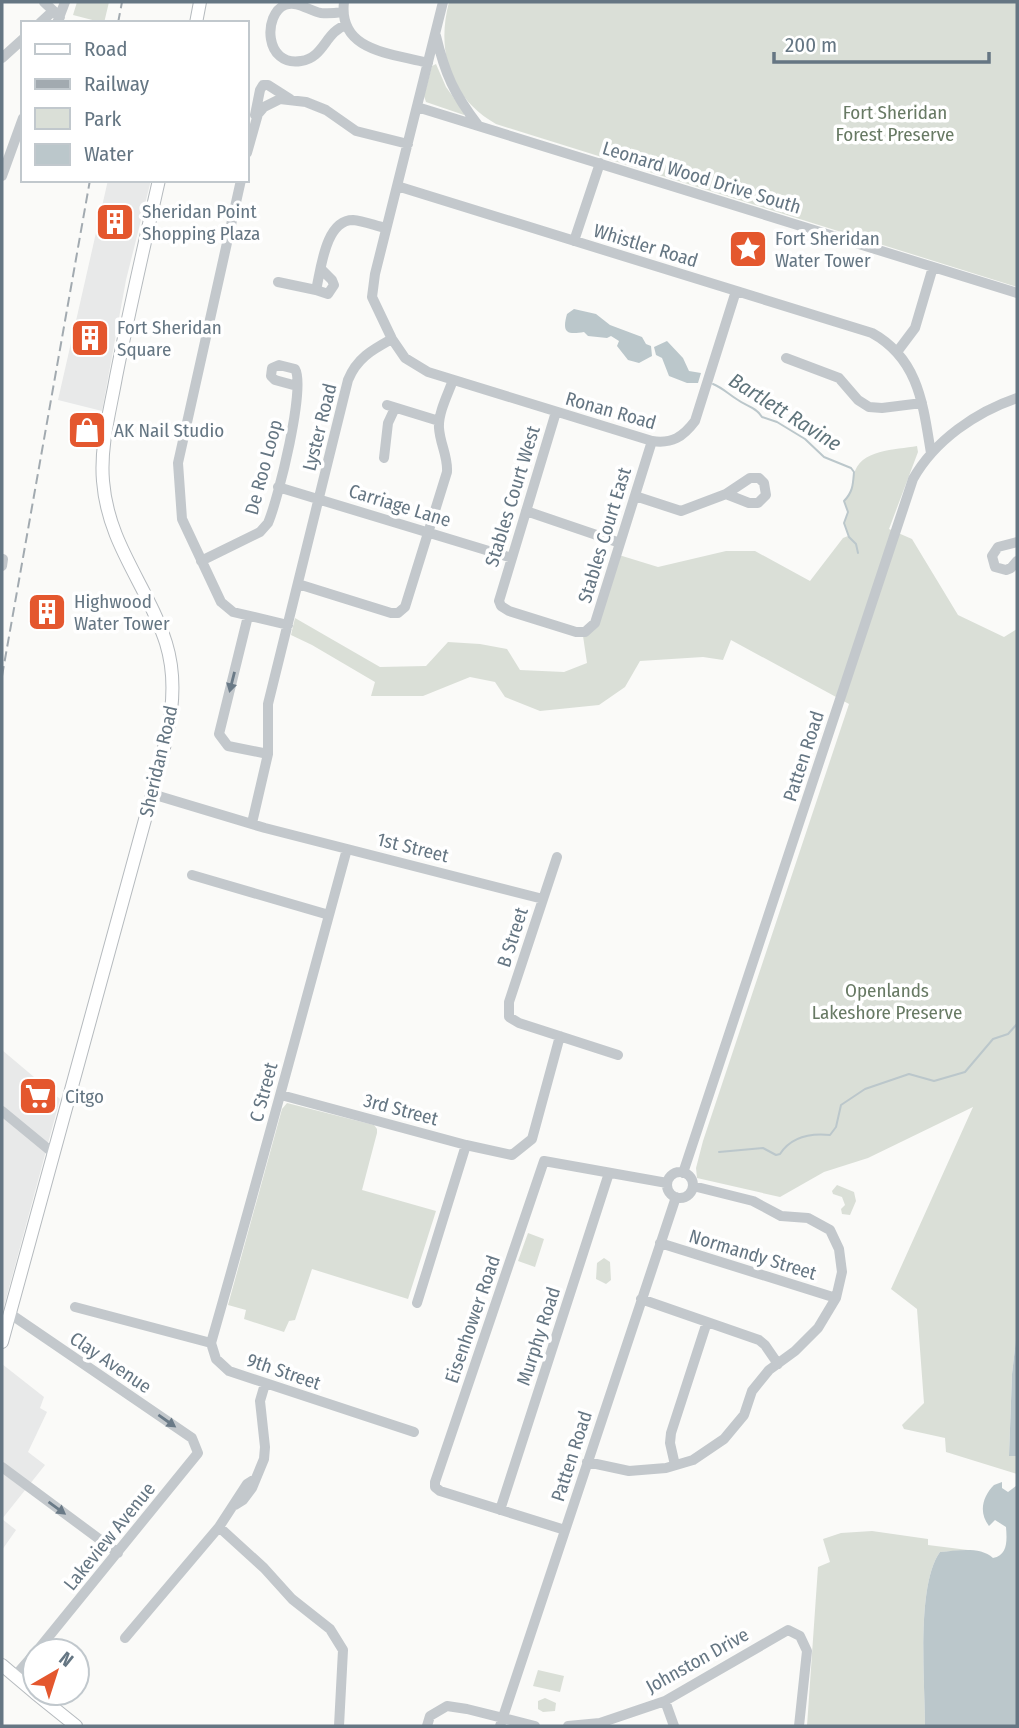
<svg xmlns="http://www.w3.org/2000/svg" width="1019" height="1728" font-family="'Fira Sans Condensed',sans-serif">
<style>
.built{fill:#e8e9e9}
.green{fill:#dadfd7}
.water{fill:#bbc7cb}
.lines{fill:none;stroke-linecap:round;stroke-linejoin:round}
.stream{stroke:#bbc7cb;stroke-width:2}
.major-casing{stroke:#b5babe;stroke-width:14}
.minor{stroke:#c3c8cc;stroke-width:10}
.major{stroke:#fff;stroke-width:12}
.rail{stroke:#a2aab0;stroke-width:2;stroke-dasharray:10 5;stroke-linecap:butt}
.oneway{fill:#6a7a87}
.labels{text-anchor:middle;stroke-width:7;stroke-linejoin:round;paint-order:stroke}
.park-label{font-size:19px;fill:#687a64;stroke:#fff}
.street-label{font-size:19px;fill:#657683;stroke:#fff}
.poi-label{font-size:19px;fill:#657683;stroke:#fff;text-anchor:start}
.water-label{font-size:21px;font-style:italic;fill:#60757c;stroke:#fff}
</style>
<rect width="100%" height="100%" fill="#fafaf8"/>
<path class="built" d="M108,180H151L126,280L102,411L58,400Z
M2,1050L60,1099L2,1314Z
M2,1364L44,1397L40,1408L47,1412L28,1452L45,1465L2,1519L16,1530L2,1550Z"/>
<path class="green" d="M77,2H109L104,23L73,15Z
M449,2H1017V287L496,124C450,98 436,51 449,2Z
M436,64L446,87L464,112V115L426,102L424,96L432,66Z
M917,446L918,452L889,529L912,539L958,615L1004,637L1017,629V1331L1012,1374L1009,1455L1017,1456V1474L946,1452L945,1438L904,1429L902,1425L924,1403L917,1309L891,1289L973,1107L868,1158L824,1172L780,1197L697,1178L696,1168L703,1141L849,704L731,640L723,660L703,657L640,661L625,687L599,705L540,711L505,697L495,682L470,677L423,696H371L375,682L312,645L291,635L295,618L380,667L426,666L448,642L480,644L507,649L520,670L564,672L587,663L583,636L588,635L595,629L619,555L658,567L726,551H755L810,581L843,538L848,536L844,523L848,512L844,501C852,492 852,486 854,475C859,449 896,450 917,446Z
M287,1103L374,1125L377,1129V1133L362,1190L436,1211L408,1299L312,1269L295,1320L289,1321L284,1332L244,1319L246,1310L228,1305L282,1109Z
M837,1185L854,1192L856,1201L850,1215L842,1214L841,1209L845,1205L842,1197L833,1194L832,1191Z
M528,1233L544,1239L535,1267L518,1261Z
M604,1258L610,1262L611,1280L606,1284L596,1279L597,1263Z
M872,1531L928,1539V1545L968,1550L940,1552C916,1585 925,1683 925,1726H807L818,1567L830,1562L823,1539L841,1533Z
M538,1670L564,1676L560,1692L533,1686Z
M545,1698L556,1703L555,1711L543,1712L538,1709V1701Z"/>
<path class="water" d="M574,309L596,314L610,325L642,337L646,344L651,346L652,356L639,363L628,360L617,346L619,341L611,336L607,338L588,336L584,332C566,335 562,332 567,314Z
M667,341L683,358L689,371L701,373L698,383H687L669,376L662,358L656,355L654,347Z
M1017,1331V1456H1009L1012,1374Z
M1017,1481V1726H925C925,1683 916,1585 940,1552C956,1551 980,1546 993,1558C1008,1555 1007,1540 1006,1527L995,1520L989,1526C978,1512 983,1496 994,1485L1002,1482V1488L1008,1492L1016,1486Z"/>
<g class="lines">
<path class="stream" d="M713,384C723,388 728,394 738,400C746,406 756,407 762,417L777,422L805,439L824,457L851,468L854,472C853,484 853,492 844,501L848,512L844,523L849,537L856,544L858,553
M719,1152L763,1148L776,1155L780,1154C791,1137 810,1133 830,1135L836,1127L841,1105L865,1089L909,1074L934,1081L965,1072L993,1039L1008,1034L1017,1024"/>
<g class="major-casing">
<path id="major" d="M196,23L200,2
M2,1342L152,794C165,744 182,695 166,643C148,586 108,545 103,481C100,446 110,411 116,377C129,311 144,246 159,180
M2,1665L35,1693
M35,1693L76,1726"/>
</g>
<path class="minor" d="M44,2L60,17
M344,2C338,52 392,53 428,63
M443,2L375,274L372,297L392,339L405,358L428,372L652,441C672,444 683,437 695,421L736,291
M343,12C336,13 329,14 321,13C309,11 297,0 285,5C263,14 264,67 301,61C324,58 325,32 346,25
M40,23L53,11
M57,23L65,2
M436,36C445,74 454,94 478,125
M2,58L23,39
M417,107L1017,293
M255,115L260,90L263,85H268L290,99
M247,153L258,114L264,107L280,99L306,102L326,110L356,131L408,144
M2,176L23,118
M241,180L178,463L182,519L221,602L233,612L288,625
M397,186L872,333C919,359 923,405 931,453
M574,241L600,163
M278,282L316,290C321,270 325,220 353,220C364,221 376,226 386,228
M316,290L328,294L334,285L332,280L321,269
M897,352L915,328L933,267
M786,358L839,378L858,400L869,407L882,408L922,403
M387,405L439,421
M556,412L499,601L501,606L509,611L576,632H585L595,623L652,441
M384,458L388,423L395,408
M750,478H759L764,483L766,495L758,503H749L726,494Z
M278,487L512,558
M635,496L681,511L726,494
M526,511L620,543
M1017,542L998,547L992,556L995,567L1006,570L1011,568L1017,561
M201,561L260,532L268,523C278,500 306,387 295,369L279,365L272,368L271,376L275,380L297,386
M2,566L3,559
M298,584L391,613H398L405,607L447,472C448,456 440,444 439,428C438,413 448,394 453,380
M248,616L219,734L228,746L268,754
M152,794L265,828L543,899
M252,823L268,754V704L348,380C357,358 372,350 392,339
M557,857L509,1002V1017L519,1023L618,1055
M192,875L329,915
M281,1095L466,1145L512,1155L532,1139L560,1036
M2,1111L53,1153
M667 1185a13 13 0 1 1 26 0a13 13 0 1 1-26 0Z
M683,1173L913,479C935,440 976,412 1017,398
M660,1243L836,1298
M641,1299L759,1340L765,1345L778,1364
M417,1303L466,1145
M75,1307L211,1343L216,1359L229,1371L414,1432
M9,1313L192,1438L198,1453L37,1651
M211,1343C258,1179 302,1014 347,849
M587,1462L629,1471L666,1468L693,1460L724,1439L744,1415L752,1391L769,1370L795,1351L818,1328L836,1298L842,1272L839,1249L830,1230L808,1218L781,1216L753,1201L693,1186
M675,1465L670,1443L671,1433L707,1322
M2,1467L118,1553
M235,1505L243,1500L252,1488L264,1459L265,1447L260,1401L265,1384
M500,1510L609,1173
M219,1527L264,1568L292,1599L330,1629L343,1650L339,1726
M565,1530L440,1491L435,1487V1482L544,1161L667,1183
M125,1638L219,1527L247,1484L255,1479
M15,1676L35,1653
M665,1701L674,1726
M427,1726L430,1716L447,1706L467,1709L535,1726
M500,1726L676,1197
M568,1726L600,1723L665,1701L788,1630L800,1636L807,1651L799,1726"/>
<use href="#major" class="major"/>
<path class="rail" d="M118,23L122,2
M2,676L90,180"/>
</g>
<defs><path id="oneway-solid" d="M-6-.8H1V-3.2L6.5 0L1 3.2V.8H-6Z" transform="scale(1.75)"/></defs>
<g class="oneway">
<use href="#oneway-solid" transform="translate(232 682) rotate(104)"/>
<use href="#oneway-solid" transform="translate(167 1421) rotate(35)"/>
<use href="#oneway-solid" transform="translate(57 1508) rotate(36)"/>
</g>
<defs>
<g id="building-square" transform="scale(2.0125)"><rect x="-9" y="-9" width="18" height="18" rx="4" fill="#e4572e" stroke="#fff"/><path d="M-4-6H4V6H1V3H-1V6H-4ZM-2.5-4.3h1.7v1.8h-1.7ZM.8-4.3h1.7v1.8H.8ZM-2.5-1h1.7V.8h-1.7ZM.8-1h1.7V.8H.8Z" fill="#fff"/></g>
<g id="sight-square" transform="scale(2.0125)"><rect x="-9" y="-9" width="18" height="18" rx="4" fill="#e4572e" stroke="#fff"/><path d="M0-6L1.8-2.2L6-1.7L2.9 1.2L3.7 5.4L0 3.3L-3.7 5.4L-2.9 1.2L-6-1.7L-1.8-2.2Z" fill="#fff"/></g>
<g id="shop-square" transform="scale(2.0125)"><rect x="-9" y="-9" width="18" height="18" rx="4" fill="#e4572e" stroke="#fff"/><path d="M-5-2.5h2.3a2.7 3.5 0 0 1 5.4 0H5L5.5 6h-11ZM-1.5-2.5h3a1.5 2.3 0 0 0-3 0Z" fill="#fff"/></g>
<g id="supermarket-square" transform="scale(2.0125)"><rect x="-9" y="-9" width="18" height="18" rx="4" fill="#e4572e" stroke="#fff"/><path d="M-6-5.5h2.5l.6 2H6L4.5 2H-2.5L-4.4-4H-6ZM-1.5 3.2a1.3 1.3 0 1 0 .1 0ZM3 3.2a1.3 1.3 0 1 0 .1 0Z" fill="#fff"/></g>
</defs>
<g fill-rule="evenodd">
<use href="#building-square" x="115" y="222"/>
<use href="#sight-square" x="748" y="249"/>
<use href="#building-square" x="90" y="338"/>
<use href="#shop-square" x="87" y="430"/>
<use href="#building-square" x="47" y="612"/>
<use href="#supermarket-square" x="38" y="1096"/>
</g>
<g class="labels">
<g class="park-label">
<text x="895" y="119">Fort Sheridan<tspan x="895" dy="22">Forest Preserve</tspan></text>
<text x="887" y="997">Openlands<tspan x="887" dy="22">Lakeshore Preserve</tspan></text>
</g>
<g class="street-label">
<text transform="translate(702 177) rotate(17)" y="7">Leonard Wood Drive South</text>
<text transform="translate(646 245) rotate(17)" y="7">Whistler Road</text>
<text transform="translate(611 410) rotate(16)" y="7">Ronan Road</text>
<text transform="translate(319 427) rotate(-76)" y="7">Lyster Road</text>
<text transform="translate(263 467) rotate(-75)" y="7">De Roo Loop</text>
<text transform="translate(512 496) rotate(-73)" y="7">Stables Court West</text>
<text transform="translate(400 505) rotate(17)" y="7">Carriage Lane</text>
<text transform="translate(604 535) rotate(-73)" y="7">Stables Court East</text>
<text transform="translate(803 756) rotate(-72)" y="7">Patten Road</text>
<text transform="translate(158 761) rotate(-77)" y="7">Sheridan Road</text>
<text transform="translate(413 847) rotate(14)" y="7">1st Street</text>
<text transform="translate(512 937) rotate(-72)" y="7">B Street</text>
<text transform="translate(263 1092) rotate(-75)" y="7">C Street</text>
<text transform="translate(401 1109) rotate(15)" y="7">3rd Street</text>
<text transform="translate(753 1254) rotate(17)" y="7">Normandy Street</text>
<text transform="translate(472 1319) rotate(-71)" y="7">Eisenhower Road</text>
<text transform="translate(538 1336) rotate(-72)" y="7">Murphy Road</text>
<text transform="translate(111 1362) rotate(34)" y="7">Clay Avenue</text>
<text transform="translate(284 1371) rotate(19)" y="7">9th Street</text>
<text transform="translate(571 1456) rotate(-72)" y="7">Patten Road</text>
<text transform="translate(109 1536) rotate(-51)" y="7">Lakeview Avenue</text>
<text transform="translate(697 1660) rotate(-29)" y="7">Johnston Drive</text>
</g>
<g class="poi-label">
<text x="142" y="218">Sheridan Point<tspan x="142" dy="22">Shopping Plaza</tspan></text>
<text x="775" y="245">Fort Sheridan<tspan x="775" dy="22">Water Tower</tspan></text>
<text x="117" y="334">Fort Sheridan<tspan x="117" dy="22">Square</tspan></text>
<text x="114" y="437">AK Nail Studio</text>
<text x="74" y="608">Highwood<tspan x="74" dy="22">Water Tower</tspan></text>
<text x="65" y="1103">Citgo</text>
</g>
<g class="water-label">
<text transform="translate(785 412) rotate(32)" y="7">Bartlett Ravine</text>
</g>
</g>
<rect width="1019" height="1728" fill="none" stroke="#657683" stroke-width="7"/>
<rect x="21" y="21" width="228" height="161" fill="#ffffff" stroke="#c1c8cd" stroke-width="2"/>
<rect x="35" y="44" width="35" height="10" fill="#ffffff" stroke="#c1c8cd" stroke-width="2"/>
<text x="84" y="56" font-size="21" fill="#657683">Road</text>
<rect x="35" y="79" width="35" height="10" fill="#a2aab0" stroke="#c1c8cd" stroke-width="2"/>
<text x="84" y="91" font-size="21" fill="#657683">Railway</text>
<rect x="35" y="108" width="35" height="21" fill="#dadfd7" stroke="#c1c8cd" stroke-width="2"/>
<text x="84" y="126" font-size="21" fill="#657683">Park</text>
<rect x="35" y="144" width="35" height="21" fill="#bbc7cb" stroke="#c1c8cd" stroke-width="2"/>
<text x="84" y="161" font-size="21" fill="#657683">Water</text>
<g transform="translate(56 1672) rotate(39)"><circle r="33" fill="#ffffff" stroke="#c1c8cd" stroke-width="2"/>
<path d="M0-5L12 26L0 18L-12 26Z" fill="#e4572e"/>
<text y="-10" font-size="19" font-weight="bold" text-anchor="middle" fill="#657683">N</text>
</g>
<path d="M774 52v10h215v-10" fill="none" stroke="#657683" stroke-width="3.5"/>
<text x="785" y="52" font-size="21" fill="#657683" stroke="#ffffff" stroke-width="5" paint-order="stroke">200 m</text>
</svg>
